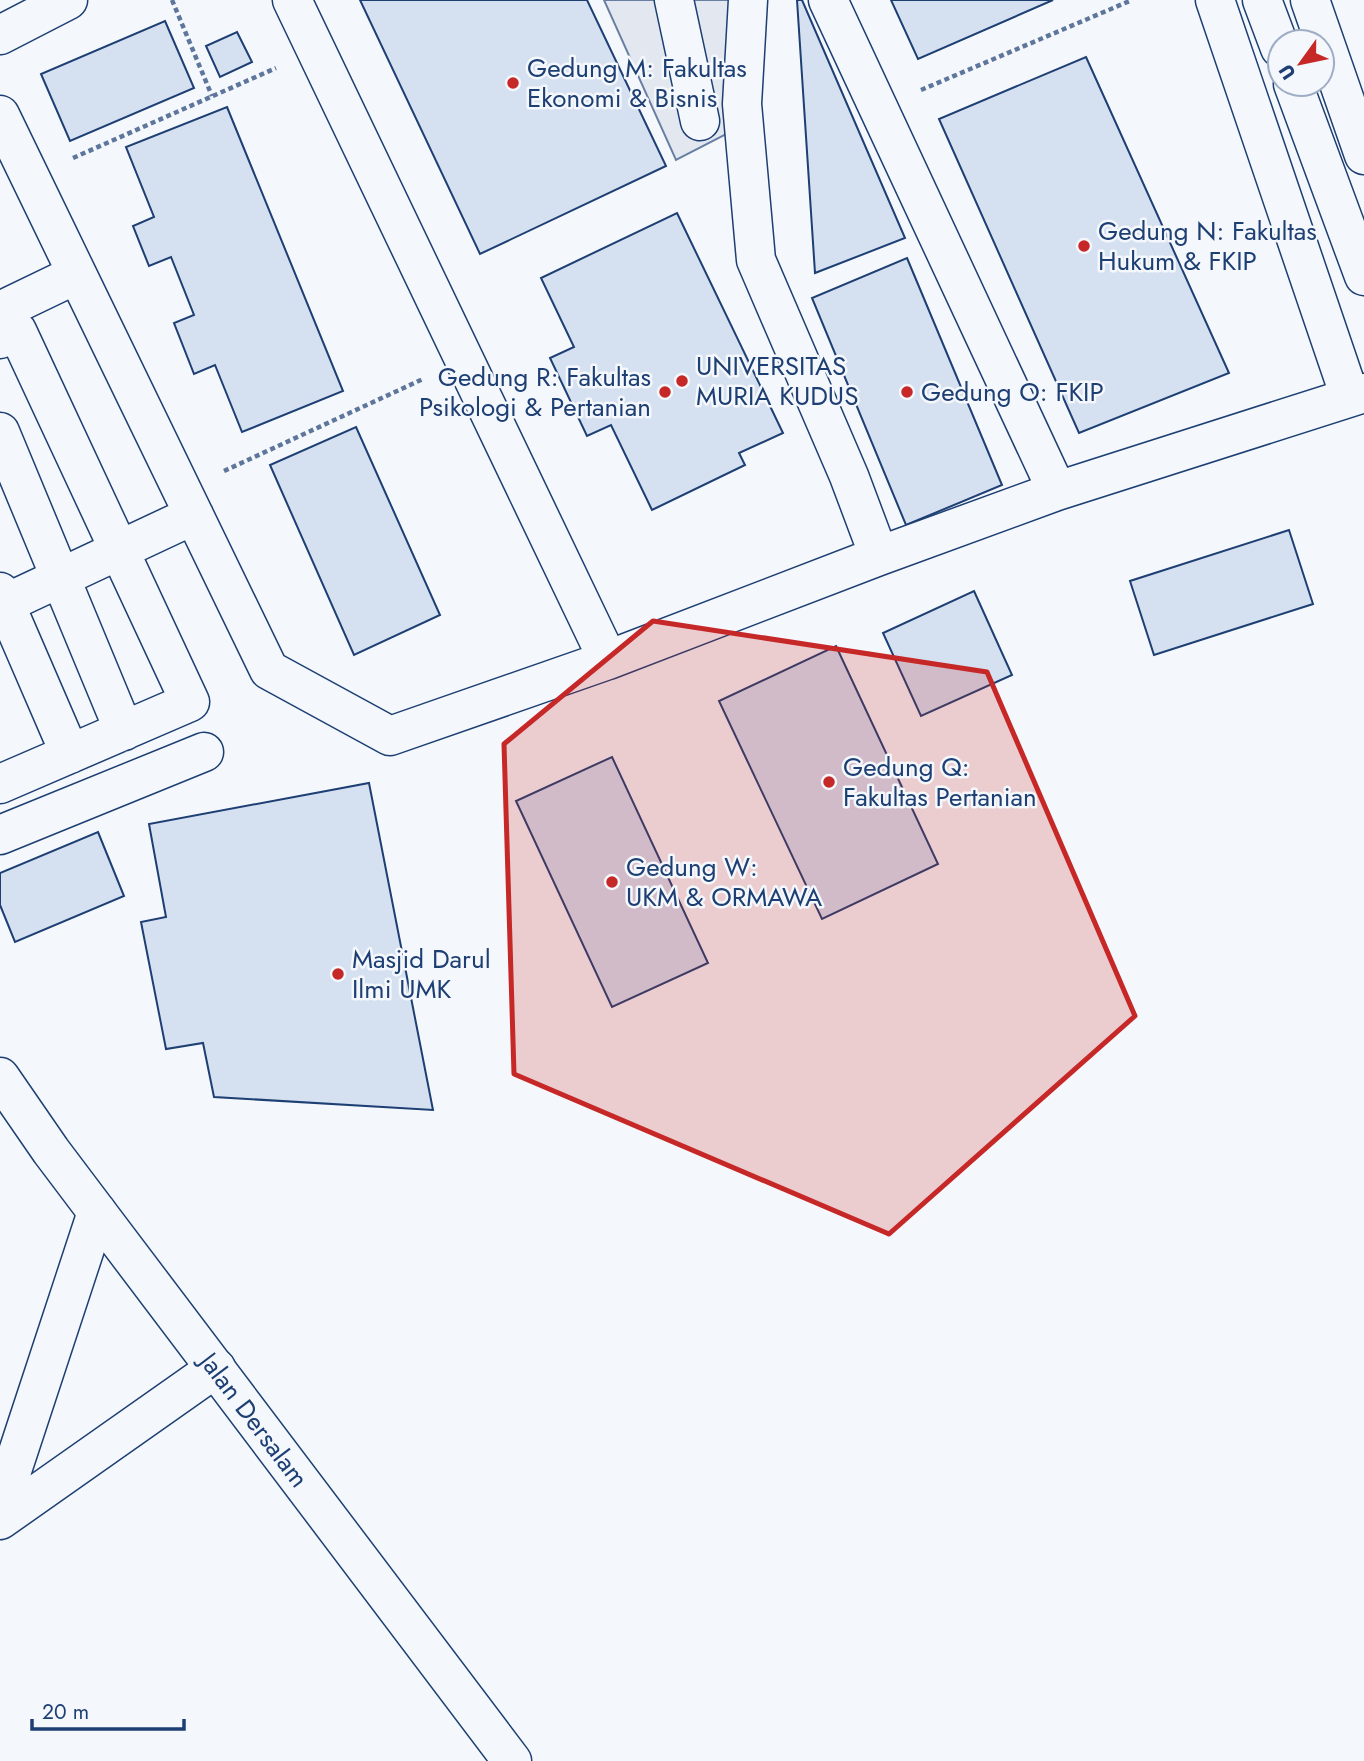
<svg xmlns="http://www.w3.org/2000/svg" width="1364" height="1761" font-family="Jost,sans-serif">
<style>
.parking{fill:#e3e8f0;stroke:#687fa3;stroke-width:2}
.building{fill:#d5e0f0;stroke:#1d3f73;stroke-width:2}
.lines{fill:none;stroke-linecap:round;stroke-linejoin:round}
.minor-casing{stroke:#1d3f73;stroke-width:41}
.major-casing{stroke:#1d3f73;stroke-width:41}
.path{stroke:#5e769c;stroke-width:4.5;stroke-dasharray:5 3.5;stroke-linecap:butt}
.minor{stroke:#f4f7fb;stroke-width:38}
.major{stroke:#f4f7fb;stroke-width:38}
.marked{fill:#c62828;fill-opacity:0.2;stroke:#c62828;stroke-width:5;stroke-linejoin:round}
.poi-dot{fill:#c62828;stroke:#f4f7fb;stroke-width:2.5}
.labels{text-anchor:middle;stroke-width:5;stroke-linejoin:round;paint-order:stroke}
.poi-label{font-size:26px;fill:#1d3f73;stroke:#f4f7fb;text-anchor:start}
.street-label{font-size:26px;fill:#1d3f73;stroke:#f4f7fb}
</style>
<rect width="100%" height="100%" fill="#f4f7fb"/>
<path class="parking" d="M604,0H747L744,125L676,160Z"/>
<path class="building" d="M360,0H587L666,166L480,254Z
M797,0H802L905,238L815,273Z
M891,0H1053L918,59Z
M165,21L194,88L70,141L41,74Z
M237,32L252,62L220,77L206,46Z
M1086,57L1229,373L1079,433L939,119Z
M227,107L343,391L242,432L215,365L194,374L174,323L194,315L171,257L149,266L133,226L154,217L126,147Z
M677,213L783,433L739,453L745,465L652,510L611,425L587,436L550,358L574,347L541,278Z
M907,258L1002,485L906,525L812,298Z
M356,427L440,615L354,655L270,465Z
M1289,530L1313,604L1154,655L1130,581Z
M974,591L1012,675L921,716L883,633Z
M836,646L938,864L822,919L719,701Z
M612,757L708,963L612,1007L516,801Z
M369,783L433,1110L214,1097L203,1043L166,1049L141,922L166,917L149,824Z
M98,832L124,896L15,942L0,905V873Z"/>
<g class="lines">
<g class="minor-casing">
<path id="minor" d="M292,0L608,660
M674,0L700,121
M748,0L742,104L756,260L849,476L879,556
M828,0L1057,491
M1215,0L1350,397
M1262,0L1280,48
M1310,0L1364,155
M0,35L68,0
M1293,84L1364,276
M0,115L77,274L0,311
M77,274L269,670L390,736L608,660L879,556L1057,491L1364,393
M0,339L17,331L190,702L0,784
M0,432L124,731
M0,592L70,754
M0,606L194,515
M0,835L204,752
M0,1507L97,1212
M0,1520L216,1368"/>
</g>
<g class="major-casing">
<g id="major">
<path id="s1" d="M0,1077L51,1151L97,1212L512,1761"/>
</g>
</g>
<path class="path" d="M172,0L212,96
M921,90L1132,0
M73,158L276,68
M224,471L423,379"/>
<use href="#minor" class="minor"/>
<use href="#major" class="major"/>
</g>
<path class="marked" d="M653,621L987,672L1135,1016L889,1234L514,1074L504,744Z"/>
<g class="poi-dot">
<circle cx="513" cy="83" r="7"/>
<circle cx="1084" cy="246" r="7"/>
<circle cx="682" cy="381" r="7"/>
<circle cx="665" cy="392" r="7"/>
<circle cx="907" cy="392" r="7"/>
<circle cx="829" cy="782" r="7"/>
<circle cx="612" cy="882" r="7"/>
<circle cx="338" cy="974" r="7"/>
</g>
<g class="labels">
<g class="poi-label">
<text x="527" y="77">Gedung M: Fakultas<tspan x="527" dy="30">Ekonomi &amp; Bisnis</tspan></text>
<text x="1098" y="240">Gedung N: Fakultas<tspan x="1098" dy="30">Hukum &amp; FKIP</tspan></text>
<text x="696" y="375">UNIVERSITAS<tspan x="696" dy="30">MURIA KUDUS</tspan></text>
<text x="651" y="386" text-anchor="end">Gedung R: Fakultas<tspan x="651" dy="30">Psikologi &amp; Pertanian</tspan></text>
<text x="921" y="401">Gedung O: FKIP</text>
<text x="843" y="776">Gedung Q:<tspan x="843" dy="30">Fakultas Pertanian</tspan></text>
<text x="626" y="876">Gedung W:<tspan x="626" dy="30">UKM &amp; ORMAWA</tspan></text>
<text x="352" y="968">Masjid Darul<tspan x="352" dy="30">Ilmi UMK</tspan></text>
</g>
<g class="street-label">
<text dy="9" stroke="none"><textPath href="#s1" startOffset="427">Jalan Dersalam</textPath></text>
</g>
</g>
<g transform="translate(1301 63) rotate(237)"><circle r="33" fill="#f4f7fb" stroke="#9eadc5" stroke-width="2"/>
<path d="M0-5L12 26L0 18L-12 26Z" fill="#c62828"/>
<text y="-10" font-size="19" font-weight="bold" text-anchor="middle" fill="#1d3f73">U</text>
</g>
<path d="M32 1719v10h152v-10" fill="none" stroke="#1d3f73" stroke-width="3.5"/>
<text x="42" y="1719" font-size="21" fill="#1d3f73" stroke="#f4f7fb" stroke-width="5" paint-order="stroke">20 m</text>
</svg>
